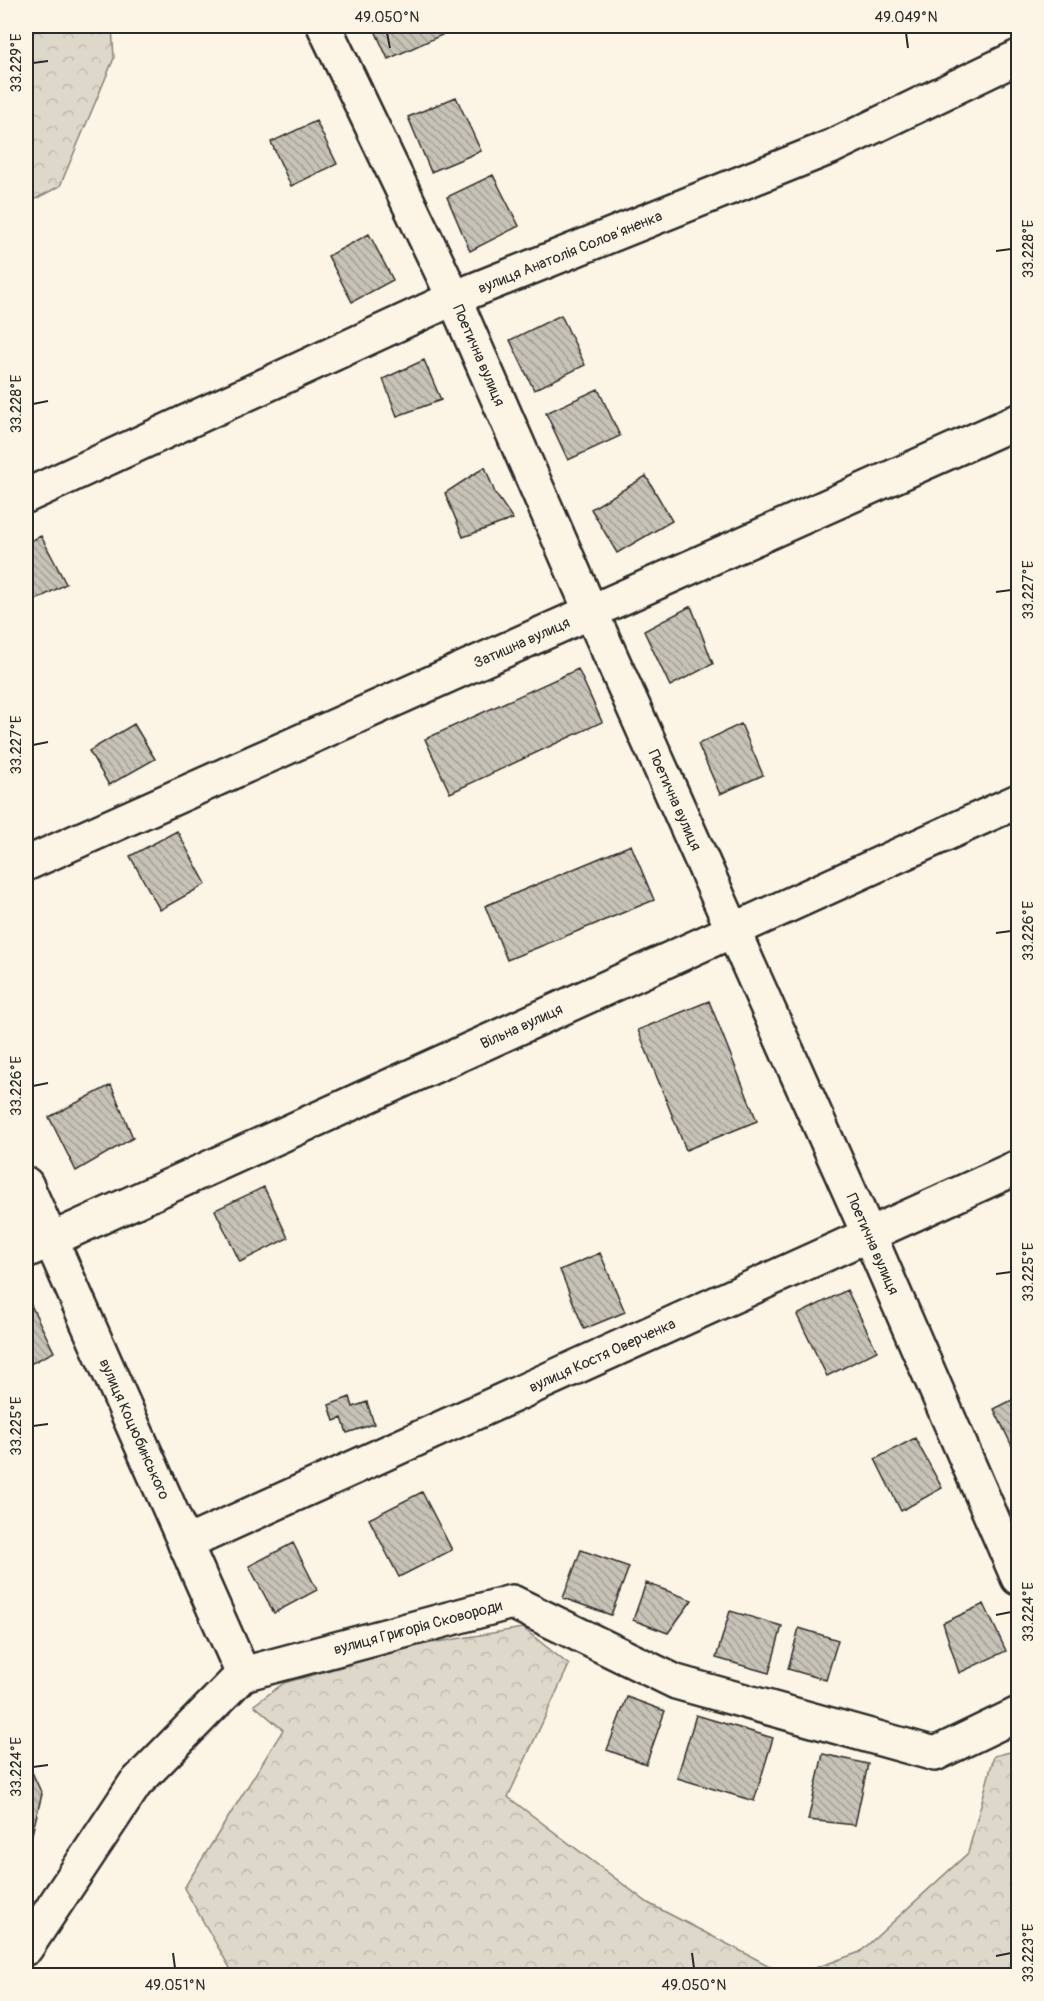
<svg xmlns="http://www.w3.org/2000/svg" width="1044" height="2001" font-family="Pangolin,sans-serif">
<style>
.forest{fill:url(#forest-crowns);stroke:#84827a;stroke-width:1.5}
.building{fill:url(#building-back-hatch);stroke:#2b2b2b;stroke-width:1.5}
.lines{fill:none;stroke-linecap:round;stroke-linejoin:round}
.minor-casing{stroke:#2b2b2b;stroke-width:38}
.minor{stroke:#fcf5e5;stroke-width:33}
.ticks{fill:none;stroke:#2b2b2b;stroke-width:2}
.labels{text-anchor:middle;stroke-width:4.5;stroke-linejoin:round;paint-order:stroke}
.street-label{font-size:15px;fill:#2b2b2b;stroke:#fcf5e5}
.neatline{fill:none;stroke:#2b2b2b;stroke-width:2}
.ticks-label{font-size:15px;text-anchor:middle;fill:#2b2b2b}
</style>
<defs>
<pattern id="forest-crowns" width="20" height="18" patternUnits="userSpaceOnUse" patternTransform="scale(1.5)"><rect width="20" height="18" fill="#ded8ca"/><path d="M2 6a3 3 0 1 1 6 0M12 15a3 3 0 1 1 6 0" fill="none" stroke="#bfbaae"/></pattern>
<pattern id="building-back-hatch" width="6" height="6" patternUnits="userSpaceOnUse" patternTransform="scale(1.5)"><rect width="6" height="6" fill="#c8c3b7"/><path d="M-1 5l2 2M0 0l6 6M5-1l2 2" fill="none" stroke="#a39f95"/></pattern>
</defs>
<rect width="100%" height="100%" fill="#fcf5e5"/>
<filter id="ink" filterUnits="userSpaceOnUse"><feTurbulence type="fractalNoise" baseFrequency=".0167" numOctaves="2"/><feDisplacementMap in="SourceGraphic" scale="12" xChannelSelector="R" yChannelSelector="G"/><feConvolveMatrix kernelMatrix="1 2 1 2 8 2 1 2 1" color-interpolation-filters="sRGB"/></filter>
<g filter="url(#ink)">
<path class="forest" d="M26,26H112L114,58L60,186L26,204Z
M523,1628L569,1665L508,1797L648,1903L787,1975H234L184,1888L283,1730L254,1705L284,1683L419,1645Z
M1018,1750V1975H796L860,1952L968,1853L994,1756Z"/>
<path class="building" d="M373,26H437L442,35L388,59Z
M456,97L481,151L431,172L408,117Z
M316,121L337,164L291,186L271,142Z
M493,175L519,226L470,251L447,197Z
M369,234L393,280L352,302L328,256Z
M561,315L585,365L534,390L510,340Z
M424,360L441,400L397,416L383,379Z
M598,389L620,436L568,460L546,413Z
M485,467L495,493L513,519L463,537L445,493Z
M646,476L672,521L617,553L591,509Z
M41,536L66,584L32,602L26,589V543Z
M691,606L713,664L670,686L644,631Z
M578,669L602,722L450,793L425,739Z
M134,724L155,759L109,785L89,751Z
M741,724L763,775L720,794L698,744Z
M177,831L206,884L160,910L130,856Z
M631,845L654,900L507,960L485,906Z
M709,1001L757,1121L686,1150L638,1030Z
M111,1085L133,1138L76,1171L49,1117Z
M264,1187L288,1238L240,1262L215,1210Z
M600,1253L625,1312L584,1329L560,1270Z
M847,1290L877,1351L827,1376L797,1315Z
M30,1303L54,1352L26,1366V1305Z
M350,1397L353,1407L367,1402L374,1424L347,1433L342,1418L334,1421L329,1405Z
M1018,1397V1445L1013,1448L994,1409Z
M915,1438L942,1488L901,1511L875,1459Z
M422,1492L452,1550L399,1577L369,1519Z
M293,1543L317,1590L274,1613L249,1566Z
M581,1550L629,1567L611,1615L563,1598Z
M646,1583L692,1600L668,1633L633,1620Z
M984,1604L1006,1651L959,1673L943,1623Z
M730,1611L782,1626L769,1673L716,1658Z
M799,1628L838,1640L826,1680L788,1669Z
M627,1697L665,1711L646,1764L607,1750Z
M696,1715L773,1738L754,1801L677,1778Z
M823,1754L868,1764L855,1825L808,1820Z
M26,1759L42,1794L26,1858Z"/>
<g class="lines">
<g class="minor-casing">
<g id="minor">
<path id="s1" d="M324,26L454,298L591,612L869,1235L1018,1578"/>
<path d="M26,496L454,298L831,147L1018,57"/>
<path id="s2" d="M26,864L1018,421"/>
<path id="s3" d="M26,1184L243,1674"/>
<path id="s4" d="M26,1251L1018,801"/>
<path id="s5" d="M185,1544L1018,1167"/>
<path id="s6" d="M26,1948L135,1784L243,1674L512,1602L676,1682L935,1754L1018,1714"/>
</g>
</g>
<use href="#minor" class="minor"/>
</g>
</g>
<path class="ticks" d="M387,33L390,48M906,33L908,48M33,63L48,61M996,251L1011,249M33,404L48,401M996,592L1011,590M33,745L48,742M996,933L1011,931M33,1086L48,1083M996,1274L1011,1272M33,1426L48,1424M996,1615L1011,1612M33,1767L48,1765M173,1953L175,1968M692,1953L694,1968M996,1956L1011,1953"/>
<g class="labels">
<g class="street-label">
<text transform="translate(570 252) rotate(-22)" y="5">вулиця Анатолія Соловʼяненка</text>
<text dy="5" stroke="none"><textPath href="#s1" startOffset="364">Поетична вулиця</textPath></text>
<text dy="5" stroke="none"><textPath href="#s2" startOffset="543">Затишна вулиця</textPath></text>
<text dy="5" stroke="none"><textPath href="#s1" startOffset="850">Поетична вулиця</textPath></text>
<text dy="5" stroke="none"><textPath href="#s4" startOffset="544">Вільна вулиця</textPath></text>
<text dy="5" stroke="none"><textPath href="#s1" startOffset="1336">Поетична вулиця</textPath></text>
<text dy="5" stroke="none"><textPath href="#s5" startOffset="458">вулиця Костя Оверченка</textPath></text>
<text dy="5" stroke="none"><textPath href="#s3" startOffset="268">вулиця Коцюбинського</textPath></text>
<text dy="5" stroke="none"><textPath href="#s6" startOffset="532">вулиця Григорія Сковороди</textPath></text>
</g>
</g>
<rect width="1044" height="2001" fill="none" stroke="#fcf5e5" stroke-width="66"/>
<rect x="33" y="33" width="978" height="1935" class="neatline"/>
<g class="ticks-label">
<text x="387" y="22">49.050°N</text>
<text x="906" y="22">49.049°N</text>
<text transform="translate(16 63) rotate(-90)" y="5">33.229°E</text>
<text transform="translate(1028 249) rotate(-90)" y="5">33.228°E</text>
<text transform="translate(16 404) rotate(-90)" y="5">33.228°E</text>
<text transform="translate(1028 590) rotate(-90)" y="5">33.227°E</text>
<text transform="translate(16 745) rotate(-90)" y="5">33.227°E</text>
<text transform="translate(1028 931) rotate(-90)" y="5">33.226°E</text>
<text transform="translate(16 1086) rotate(-90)" y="5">33.226°E</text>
<text transform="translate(1028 1272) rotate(-90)" y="5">33.225°E</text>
<text transform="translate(16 1426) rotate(-90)" y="5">33.225°E</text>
<text transform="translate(1028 1612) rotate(-90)" y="5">33.224°E</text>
<text transform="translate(16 1767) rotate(-90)" y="5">33.224°E</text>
<text transform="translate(1028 1953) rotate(-90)" y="5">33.223°E</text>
<text x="175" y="1990">49.051°N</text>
<text x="694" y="1990">49.050°N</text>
</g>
</svg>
